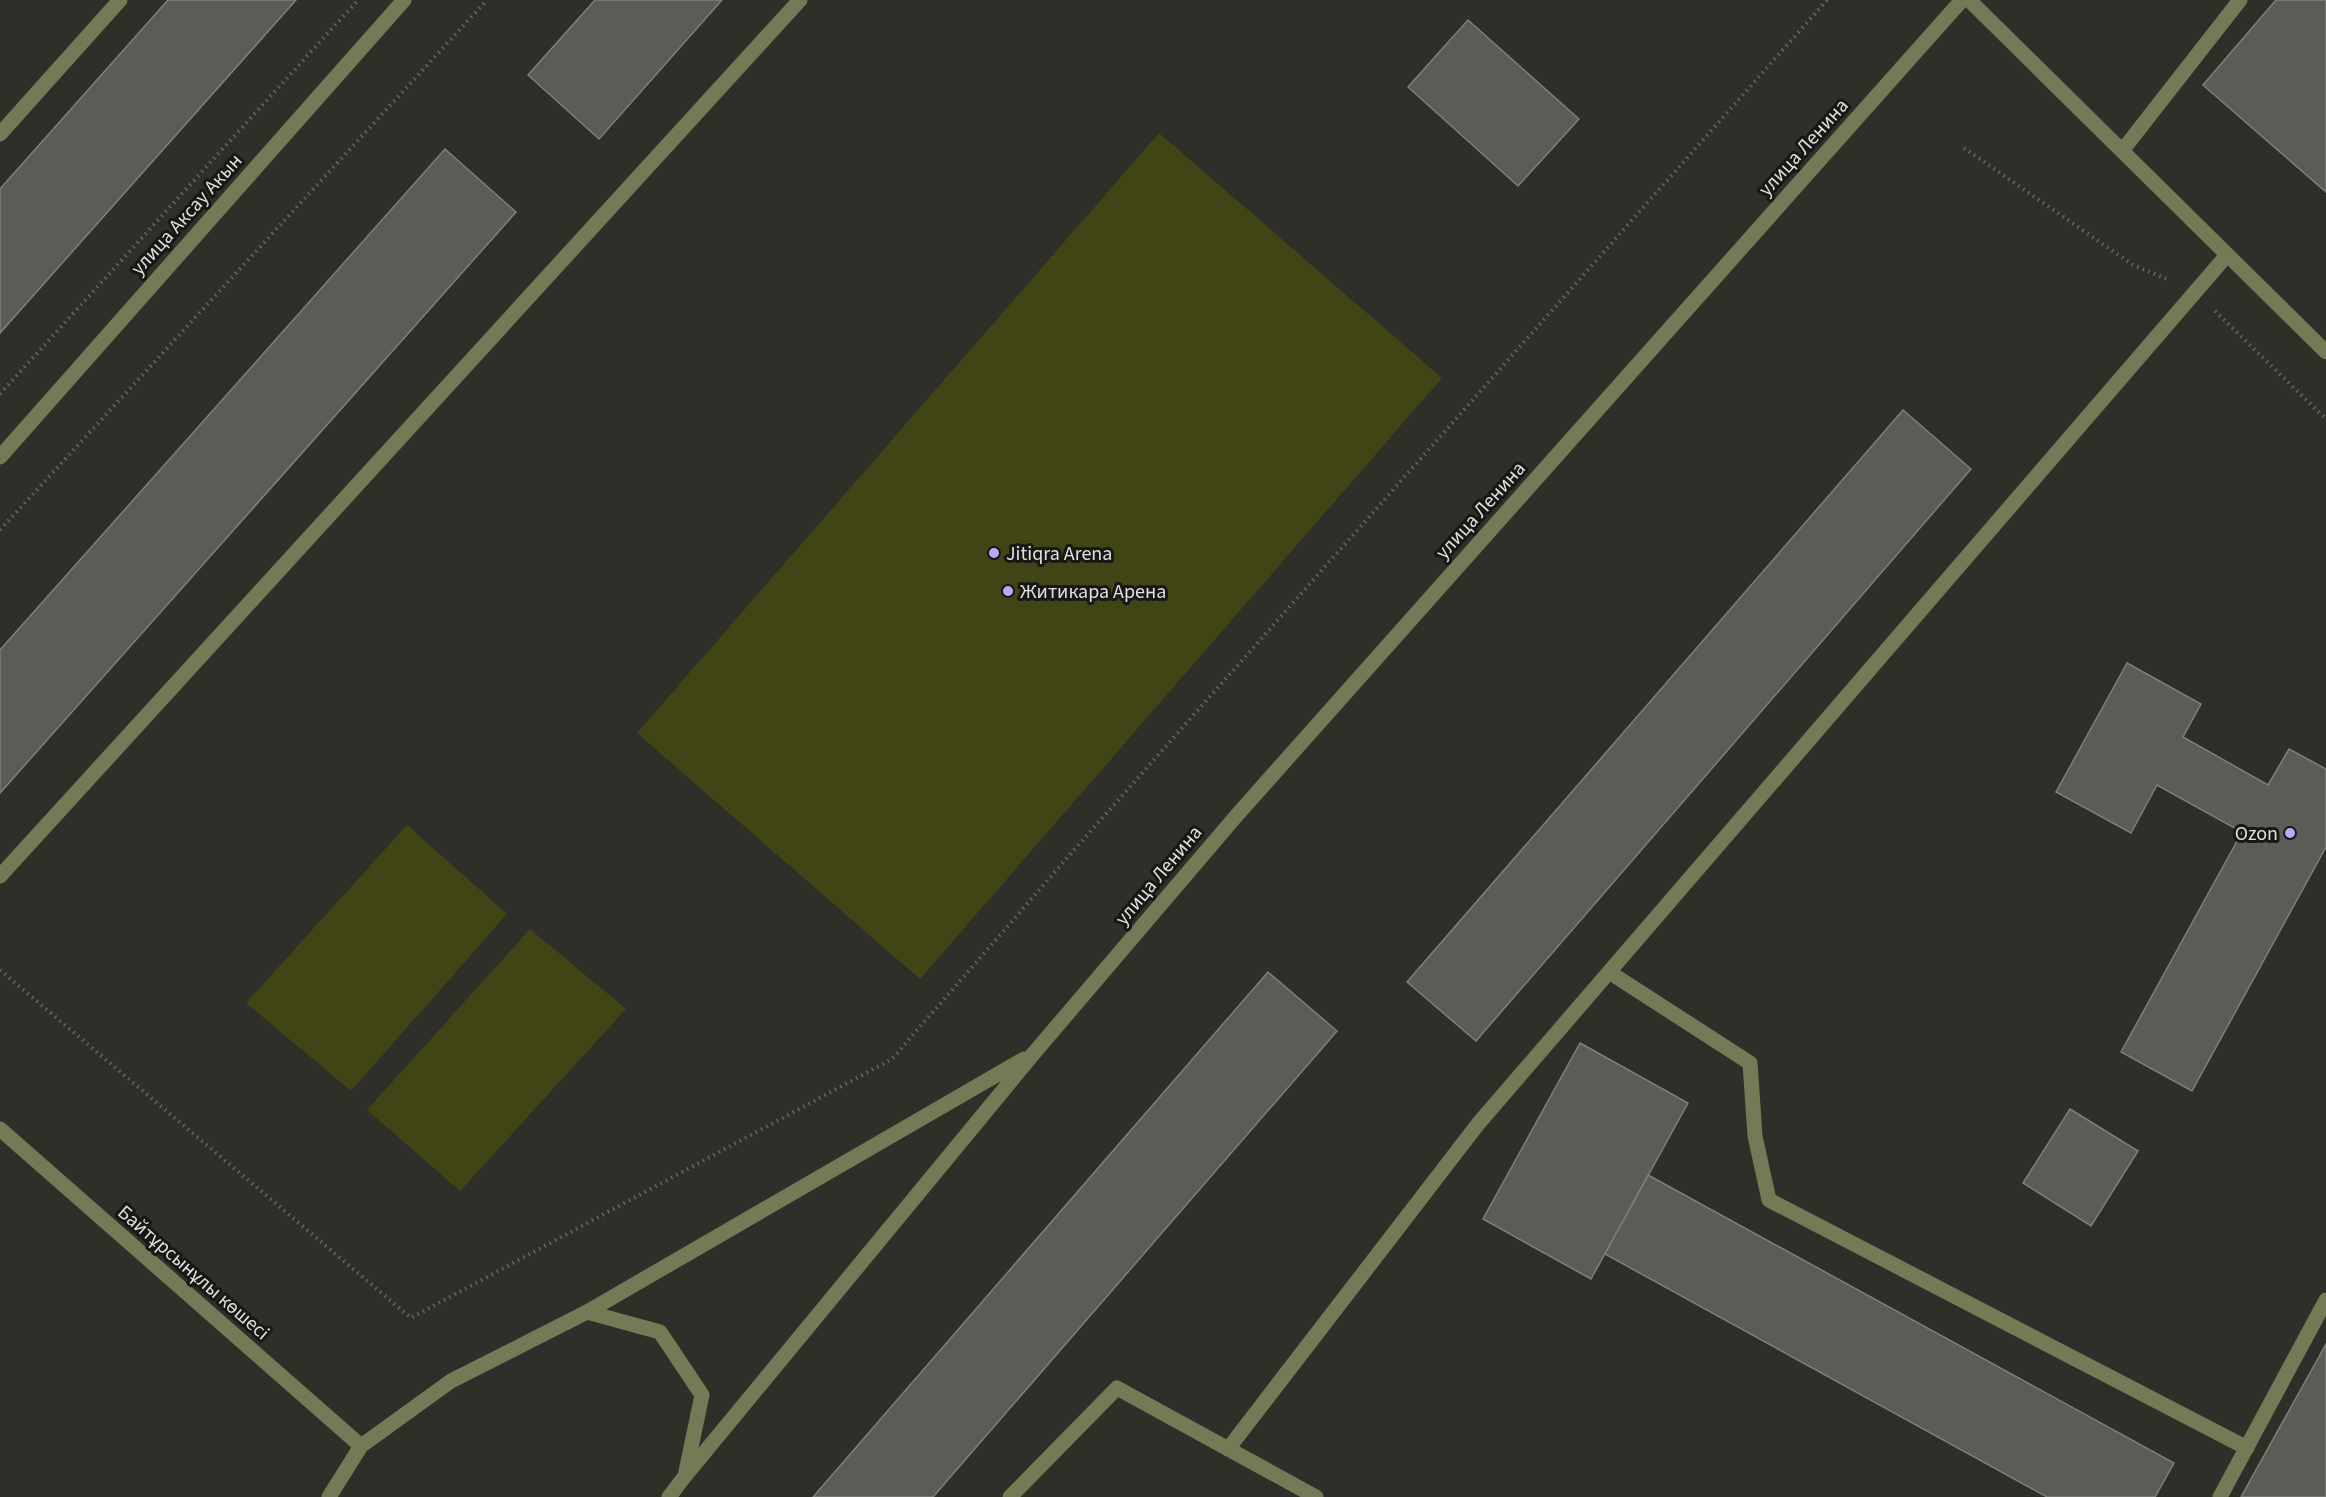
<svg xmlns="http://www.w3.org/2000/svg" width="2326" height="1497" font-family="'Source Sans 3',sans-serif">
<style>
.green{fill:#414414}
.building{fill:#5b5c56;stroke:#7e7f79;stroke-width:1.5}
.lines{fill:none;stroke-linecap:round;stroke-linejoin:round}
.path{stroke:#666661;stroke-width:4;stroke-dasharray:1.5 4.5;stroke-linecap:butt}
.minor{stroke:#757955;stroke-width:15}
.poi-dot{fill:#b9aaf7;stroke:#171715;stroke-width:2}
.labels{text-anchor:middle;stroke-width:6;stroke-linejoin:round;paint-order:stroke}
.street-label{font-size:20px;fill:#dfe0dc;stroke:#171715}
.poi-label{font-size:20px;fill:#dfe0dc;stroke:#171715;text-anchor:start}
</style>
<rect width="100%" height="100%" fill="#2f2f2a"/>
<path class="green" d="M1159,133L1442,378L920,979L637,733Z
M407,825L507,914L351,1091L246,1003Z
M530,929L626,1009L460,1191L367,1110Z"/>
<path class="building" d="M168,0H296L0,333V189Z
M595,0H722L599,139L528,75Z
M2276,0H2326V192L2203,85Z
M1468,20L1579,119L1518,186L1408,87Z
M445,149L516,212L0,793V650Z
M1903,410L1971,469L1476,1041L1407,982Z
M2127,663L2201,704L2183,737L2268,785L2289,749L2326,769V847L2192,1091L2121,1052L2242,832L2157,785L2131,833L2056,792Z
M1268,972L1337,1031L933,1497H813Z
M1580,1043L1688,1103L1591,1279L1483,1219Z
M2070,1109L2138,1151L2091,1226L2023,1183Z
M1648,1175L2174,1463L2155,1497H2047L1605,1254Z
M2326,1344V1497H2241Z"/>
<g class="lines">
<path class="path" d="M1964,148L2133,265L2167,279
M2215,311L2326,419
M0,394L358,0
M0,530L487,0
M0,970L411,1318L892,1059L1074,850L1827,0"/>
<path class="minor" d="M1969,0L2326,352
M0,134L120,0
M2122,151L2240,0
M0,457L404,0
M0,876L800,0
M1609,972L1750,1063L1755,1136L1769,1200L2247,1448
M0,1129L361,1446
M587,1312L1024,1059
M1228,1449L1478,1124L2227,255
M685,1476L1034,1053L1237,815L1962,0
M329,1497L361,1446L451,1381L587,1312L660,1332L702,1395L685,1476L669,1497
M1010,1497L1117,1388L1316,1497
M2220,1497L2326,1300"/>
</g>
<g class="poi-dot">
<circle cx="994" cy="553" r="6"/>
<circle cx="1008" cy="591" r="6"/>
<circle cx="2290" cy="833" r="6"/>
</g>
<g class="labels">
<g class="street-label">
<text transform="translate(1803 147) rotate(-48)" y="7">улица Ленина</text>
<text transform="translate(186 214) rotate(-48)" y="7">улица Аксау Акын</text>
<text transform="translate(1480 510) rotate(-48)" y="7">улица Ленина</text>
<text transform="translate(1158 875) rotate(-50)" y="7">улица Ленина</text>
<text transform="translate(194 1272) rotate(41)" y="7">Байтұрсынұлы көшесі</text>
</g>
<g class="poi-label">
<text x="1006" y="560">Jitiqra Arena</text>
<text x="1020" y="598">Житикара Арена</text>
<text x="2278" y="840" text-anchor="end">Ozon</text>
</g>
</g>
</svg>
